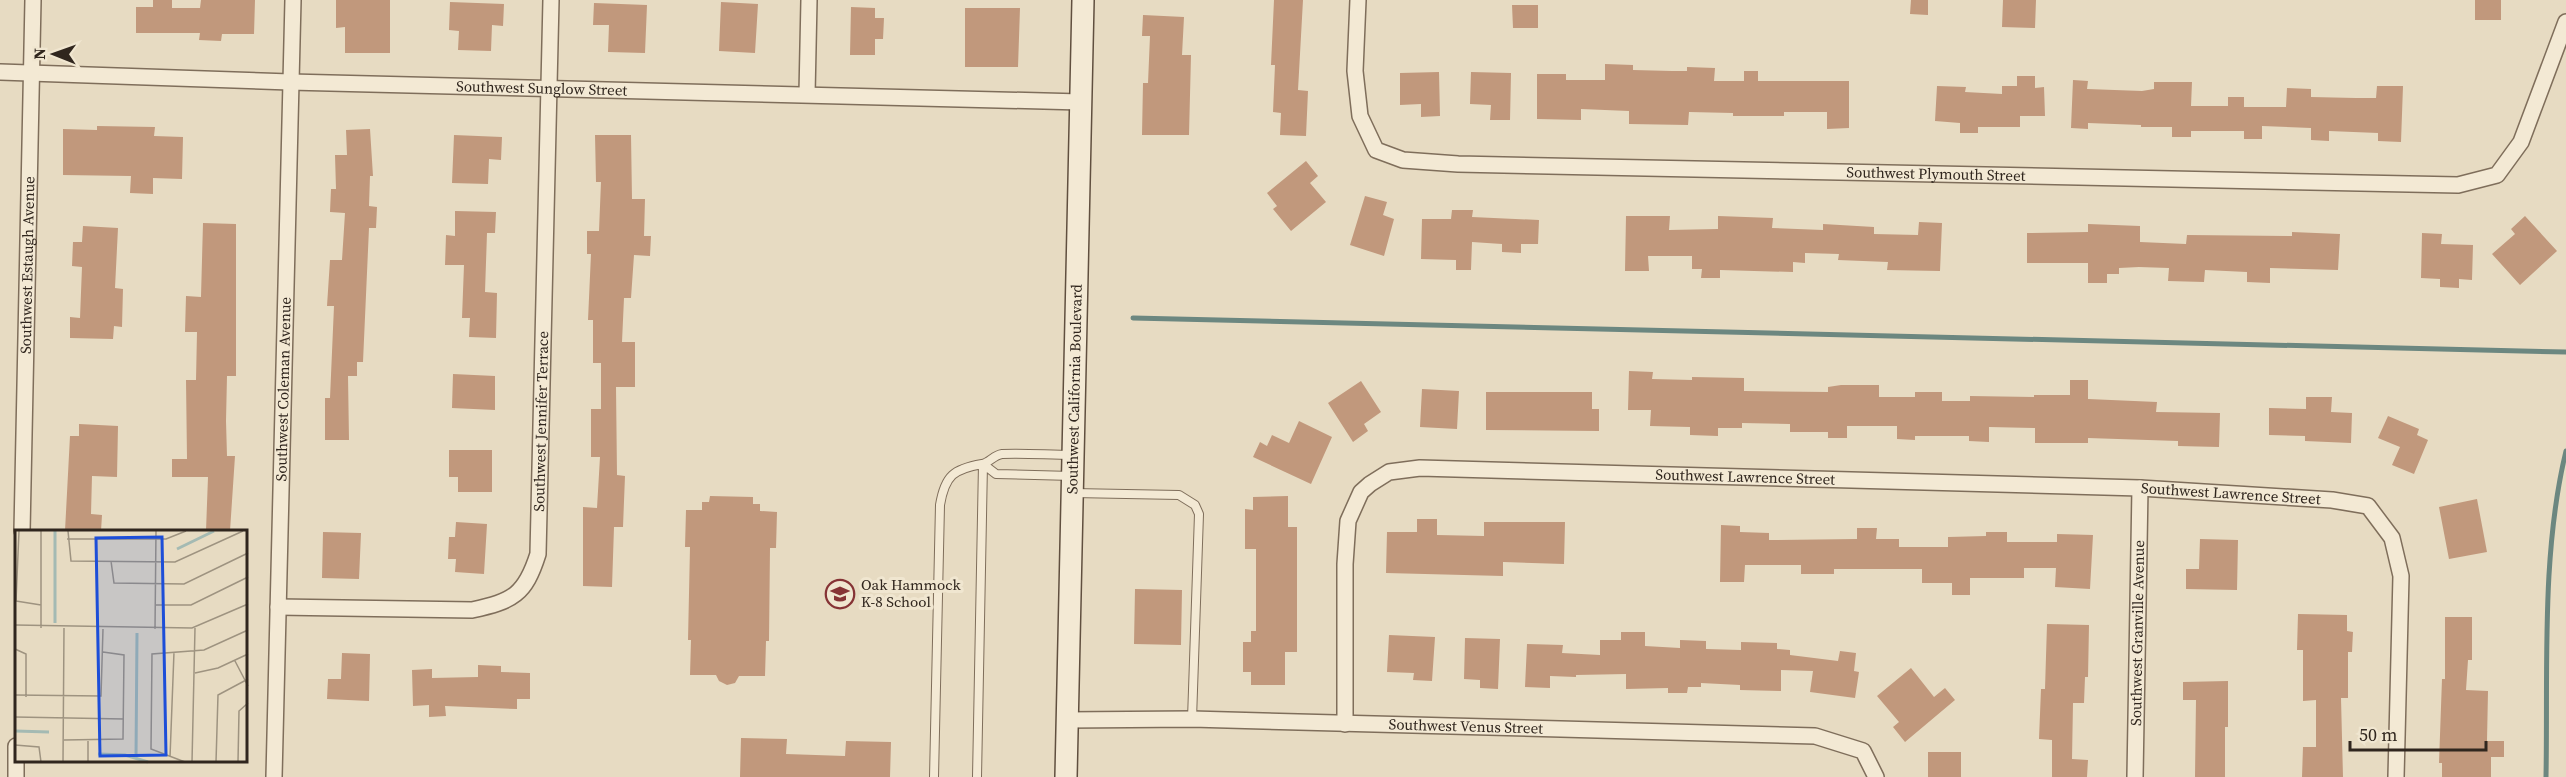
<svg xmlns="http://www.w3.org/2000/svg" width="2566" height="777" font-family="'Source Serif 4',serif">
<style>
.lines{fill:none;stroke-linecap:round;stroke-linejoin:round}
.stream{stroke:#6c8780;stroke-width:5}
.building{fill:#c1987c}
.lane-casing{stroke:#7f6e5b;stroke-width:10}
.street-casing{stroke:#7f6e5b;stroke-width:18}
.secondary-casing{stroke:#604f3f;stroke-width:24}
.lane{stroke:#f3e9d4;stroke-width:8}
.street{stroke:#f3e9d4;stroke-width:15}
.secondary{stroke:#f3e9d4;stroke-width:21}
.labels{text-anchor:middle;stroke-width:6;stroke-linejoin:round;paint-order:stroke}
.street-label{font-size:15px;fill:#30261e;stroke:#f0e6d0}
.poi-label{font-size:15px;fill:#30261e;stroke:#f0e6d0;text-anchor:start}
.inset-river{fill:none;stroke:#a4bab3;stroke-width:3}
.inset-road{fill:none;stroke:#9e9380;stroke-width:1.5}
.view{fill:#1d4ed8;fill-opacity:0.15;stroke:#1d4ed8;stroke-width:3}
.inset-edge{fill:none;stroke:#30261e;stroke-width:3}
</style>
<rect width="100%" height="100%" fill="#e7dbc2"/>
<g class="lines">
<path class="stream" d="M1133,318L2566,352
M2546,777C2548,670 2541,554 2566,451"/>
</g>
<path class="building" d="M153,0H172V8H200L201,0H255L254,34H222L221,41L199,40L200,33H136V7H153Z
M336,0H390V53H345V27L336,28Z
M1274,0H1303L1298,90L1308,91L1306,136L1280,135L1281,113L1273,112L1275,65H1271Z
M1911,0H1928V15L1910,14Z
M2003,0H2036L2035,28L2002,27Z
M2475,0H2501V20H2475Z
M450,2L504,4L503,26L492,25L491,51L458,50L459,31L449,30Z
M721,2L758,4L755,53L719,51Z
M594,3L647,5L645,53L608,52L609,25H593Z
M1512,5H1538V28H1513Z
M851,7L875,8V18H884L883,39H875V55H850Z
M965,8H1020L1018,67H965Z
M1143,15L1184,17L1182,55H1191L1189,135H1142L1143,83H1148L1150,36H1142Z
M1605,64L1633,65V70L1672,71H1687V67L1715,68L1714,81H1744V71H1758V81H1849V128L1827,129V112H1784V116H1733V113L1689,112L1688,125L1629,124V111L1581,109V120L1537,119V74H1566V80H1605Z
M1439,72L1440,116L1421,117V104L1400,105V73Z
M1471,72L1511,73L1510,120H1490L1491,105L1470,104Z
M2017,76H2035V88L2044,87L2045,116H2020V127H1978V133H1960V123L1935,121L1937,86L1966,87L1965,92L2002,94V86H2017Z
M2073,80L2088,81L2087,89L2142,91L2154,89V82H2192L2191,106H2228V97H2244V107H2286L2287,88L2311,89V97L2356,98H2376L2377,86H2403L2401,142L2378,141V133L2329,131V141L2311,140V128L2262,126V139H2244V131H2191V137H2172V127H2141V125L2088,123V129L2071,128Z
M97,126L155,127L154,136L183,137L182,179L153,178V194L130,193L131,176L63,175V129L97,130Z
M370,129L373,176H370L369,206L377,207L376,228H369L363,362H357V376H348L349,440H325V398H330L334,306H327L330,260H342L345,213L330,212L331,189H336L335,155H347L346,130Z
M454,135L502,137L501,160L489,159L488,184L452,183Z
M595,135H631L632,199H645L644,236H651L650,256L634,255L631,298H624L622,342H635V387H616L617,475L625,476L623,527H614L612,587L583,586V507L597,508L600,457H591V409H601V363H593V320H588L591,254H587V231H599L601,182H596Z
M1306,161L1318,176L1310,183L1326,202L1291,231L1273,209L1277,206L1267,193Z
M1365,196L1387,202L1383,215L1394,219L1384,256L1350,245Z
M1452,210H1473L1472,217L1539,220L1538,244H1521V253L1502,252V244L1472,242L1471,270H1456V260L1421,259L1422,219H1451Z
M455,211L496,212L495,233H487L485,292L497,293L496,338L469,337L470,318H462L464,265H445L446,235L455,236Z
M1626,216H1670L1669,230L1718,229V216L1773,218L1772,228L1823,230V224L1874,227V234L1918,235L1919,222L1942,223L1940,271L1887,270L1888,262L1838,260L1839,254L1805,253V263L1793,262V272L1720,270V278H1701L1702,269H1692V256H1648L1649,271H1625Z
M2525,216L2557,251L2520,285L2492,254L2515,234L2511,229Z
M203,223L236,224V376H227L226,421L227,456H235L230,531H206L208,477H172V459H187L186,380H196L197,332H185L186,296L201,297Z
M2088,224L2140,226V242L2186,244L2187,235L2292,236V232L2340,234L2338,270L2270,268V283L2247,282V272L2205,270L2204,282L2168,281L2169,268L2139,267L2119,268V274H2107V283H2088V263H2027V233L2088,232Z
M83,226L118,228L115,288L123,289L122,327L114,326L113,339L70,338V317L80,318L82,267L72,266L73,242H82Z
M2422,233L2442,234L2441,244L2473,245L2472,280L2459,279V288L2440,287V279L2421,278Z
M1629,371L1653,372L1652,379L1692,380V377L1744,378V391L1828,392V387L1841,385H1879V397H1915V392H1942V401H1970V396L2034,397V395H2070V380H2088V399L2157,402L2156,412L2220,413L2219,447L2178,446V441L2088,438V443H2035V428L1989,427V442L1969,441V436H1915V440L1897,439V426H1847V438H1828V432H1790V424L1742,423V428H1718V436L1690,435V427L1650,426L1651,410H1628Z
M453,374L495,376V410L452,408Z
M1361,381L1381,412L1364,424L1368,431L1353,442L1328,403Z
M1422,389L1459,391L1457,429L1420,427Z
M1486,392H1592V409H1599V431L1486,430Z
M2306,397H2332L2331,412L2352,413L2351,443L2305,441V436L2269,435V408L2306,409Z
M2388,416L2419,429L2417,435L2428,440L2414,474L2392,465L2400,447L2378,438Z
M1299,421L1332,437L1311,484L1253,457L1260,442L1267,446L1272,435L1289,443Z
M79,424L118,426L117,477L92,476L91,514L102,515L101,531H65L70,436H79Z
M449,450H492V492H458V477H449Z
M710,496L753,497V504H760V511L777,512L776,548H770L769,641H766L765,676H739L735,683L727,685L719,681L716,675H690L691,640H688L690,547H685L686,510H702V502H709Z
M1288,496V527H1297V652H1285V685H1251V672H1243V642H1251V631H1256V549H1245V509L1253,510V497Z
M2477,499L2487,552L2449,559L2439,507Z
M1417,519H1437V535L1484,536V522H1565L1564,564L1503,562V576L1386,573L1387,532H1417Z
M456,522L487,524L484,574L455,572L456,559H448L449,537H455Z
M1721,525L1740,526V532L1769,533V540L1857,539V528H1877L1876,539H1899V547H1948V537L1986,536V532H2007V542H2057V534L2093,535L2090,589L2055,587L2056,568H2024V578H1970V595H1952V583H1922V569H1834V574H1801V565H1745L1744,582H1720Z
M323,532L361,533L359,579L322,578Z
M2200,539L2238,540L2237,590L2186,589V569H2199Z
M1135,589L1182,590L1181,645L1134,644Z
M2298,614L2347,615V631L2353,632L2352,652H2348V698H2341L2343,777H2302L2303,747H2316V700L2303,701V650H2297Z
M2445,617H2472V660H2468L2466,690L2488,691L2487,741H2504V757H2491V777H2442V763H2439L2442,679H2445Z
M2047,624L2089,625L2088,677H2085L2084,703H2073L2072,759L2088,760L2087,777H2052V740L2039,739L2041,689H2045Z
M1621,632H1645V646L1680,648V640L1706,641V649L1741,650V642L1777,643V649L1790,650V655L1838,661L1840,651L1856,653L1854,671L1859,672L1855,698L1810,692L1813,671L1781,670V691L1740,690V685L1701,683V687H1688L1687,693H1668V688L1626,689V674L1576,675V677L1550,676V688L1525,687L1527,644L1563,645L1562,653L1600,655V640H1621Z
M1389,635L1435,637L1432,681L1413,680L1414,673L1387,672Z
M1465,638L1500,639L1498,689L1480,688V680L1464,679Z
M342,653L370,654L369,701L327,699L328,679H341Z
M478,665L501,666V672L530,673V699H517V709L445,706L446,716L429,717V705L413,706L412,670L432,669V678L478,677Z
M1911,668L1934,697L1945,688L1955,700L1905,742L1893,727L1899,722L1877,696Z
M2228,681V727H2225V777H2195L2196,700H2183V682Z
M741,738L787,739L786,754L845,756L846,741L891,742L890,777H740Z
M1928,752H1961V777H1928Z"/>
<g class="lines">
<g class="lane-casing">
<path id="lane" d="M983,464L996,474L1072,476
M1073,493L1179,495L1195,505L1199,514L1192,719
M934,777L940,505C945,475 954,469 982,464C989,463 994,455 1002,454C1025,453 1049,455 1072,455
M977,777L983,464"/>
</g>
<g class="street-casing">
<g id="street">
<path id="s1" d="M1358,0L1355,71L1360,116L1376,150L1403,160L1458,164L2458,185L2497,175L2521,142L2566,22"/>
<path id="s2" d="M0,72L290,82L1081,102"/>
<path d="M807,94L809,0"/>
<path id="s3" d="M22,531L33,0"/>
<path id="s4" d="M278,607L472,610C513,601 525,595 538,554L551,0"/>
<path id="s5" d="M1066,720L1192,719L1815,736L1863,751L1876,777"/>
<path id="s6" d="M1345,724V564L1348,521L1361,492L1370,484L1389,472L1420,468L2140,488L2332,500L2368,506L2392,538L2401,576L2396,777"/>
<path d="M16,777V746"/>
<path id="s7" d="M274,777L293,0"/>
<path id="s8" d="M2135,777L2140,488"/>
</g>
</g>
<g class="secondary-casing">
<g id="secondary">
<path id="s9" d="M1066,777L1083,0"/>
</g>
</g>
<use href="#lane" class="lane"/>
<use href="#street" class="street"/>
<use href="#secondary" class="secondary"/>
</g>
<defs>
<g id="school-ring" transform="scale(1.5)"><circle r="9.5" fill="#f0e6d0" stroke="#863335" stroke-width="1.5"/><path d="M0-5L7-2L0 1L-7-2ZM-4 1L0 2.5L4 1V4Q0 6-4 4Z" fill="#863335"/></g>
</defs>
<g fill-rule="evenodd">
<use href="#school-ring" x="840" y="594"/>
</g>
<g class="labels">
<g class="street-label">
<text dy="5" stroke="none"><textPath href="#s2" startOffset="542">Southwest Sunglow Street</textPath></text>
<text dy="5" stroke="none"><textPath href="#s1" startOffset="716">Southwest Plymouth Street</textPath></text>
<text dy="5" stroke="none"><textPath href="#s3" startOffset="266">Southwest Estaugh Avenue</textPath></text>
<text dy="5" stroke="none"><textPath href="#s7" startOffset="388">Southwest Coleman Avenue</textPath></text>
<text dy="5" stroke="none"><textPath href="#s9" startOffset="388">Southwest California Boulevard</textPath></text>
<text dy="5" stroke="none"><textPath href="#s4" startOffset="420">Southwest Jennifer Terrace</textPath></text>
<text dy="5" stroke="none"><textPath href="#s6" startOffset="626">Southwest Lawrence Street</textPath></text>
<text dy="5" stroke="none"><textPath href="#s6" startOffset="1112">Southwest Lawrence Street</textPath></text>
<text dy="5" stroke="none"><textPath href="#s8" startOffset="144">Southwest Granville Avenue</textPath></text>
<text dy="5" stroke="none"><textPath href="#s5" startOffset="400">Southwest Venus Street</textPath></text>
</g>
<g class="poi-label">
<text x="861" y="590">Oak Hammock<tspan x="861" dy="17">K-8 School</tspan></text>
</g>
</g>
<g transform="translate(15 530)">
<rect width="232" height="232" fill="#e7dbc2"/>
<path class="inset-river" d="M162,19L199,1M40,93V1M0,201L34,202M83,224L110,225L133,232M121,228L122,103"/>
<path class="inset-road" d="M53,1L56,31L160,32L228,1M52,9H151L171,1M96,31L99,53L169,54L233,23M1,71L4,1M1,71L26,75M141,75H176L233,47M0,95L177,98L233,74M26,98V1M140,99L141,1M0,119L11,124V167M220,131L233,156M180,143L203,138L233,124M0,165L86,166L88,99M0,187L109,189M49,210L108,209L109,125L88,122M0,215L24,217L26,232M155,227L159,122M48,232L49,98M73,232V211M170,232L136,219L137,124L189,120L233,100M177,232L180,98M201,232L203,165L233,149M223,232L224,181L233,173"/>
<path class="view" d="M147,7L151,225L85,226L81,8Z"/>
<rect width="232" height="232" class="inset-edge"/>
</g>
<g transform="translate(54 54) rotate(271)" stroke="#f0e6d0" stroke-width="4.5" paint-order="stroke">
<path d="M0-4.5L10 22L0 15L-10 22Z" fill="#30261e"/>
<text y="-9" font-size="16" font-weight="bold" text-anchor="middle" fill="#30261e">N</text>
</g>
<path d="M2350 741v9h136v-9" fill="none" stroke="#30261e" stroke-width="3"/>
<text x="2359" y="741" font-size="18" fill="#30261e" stroke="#f0e6d0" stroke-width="4.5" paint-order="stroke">50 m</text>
</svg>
